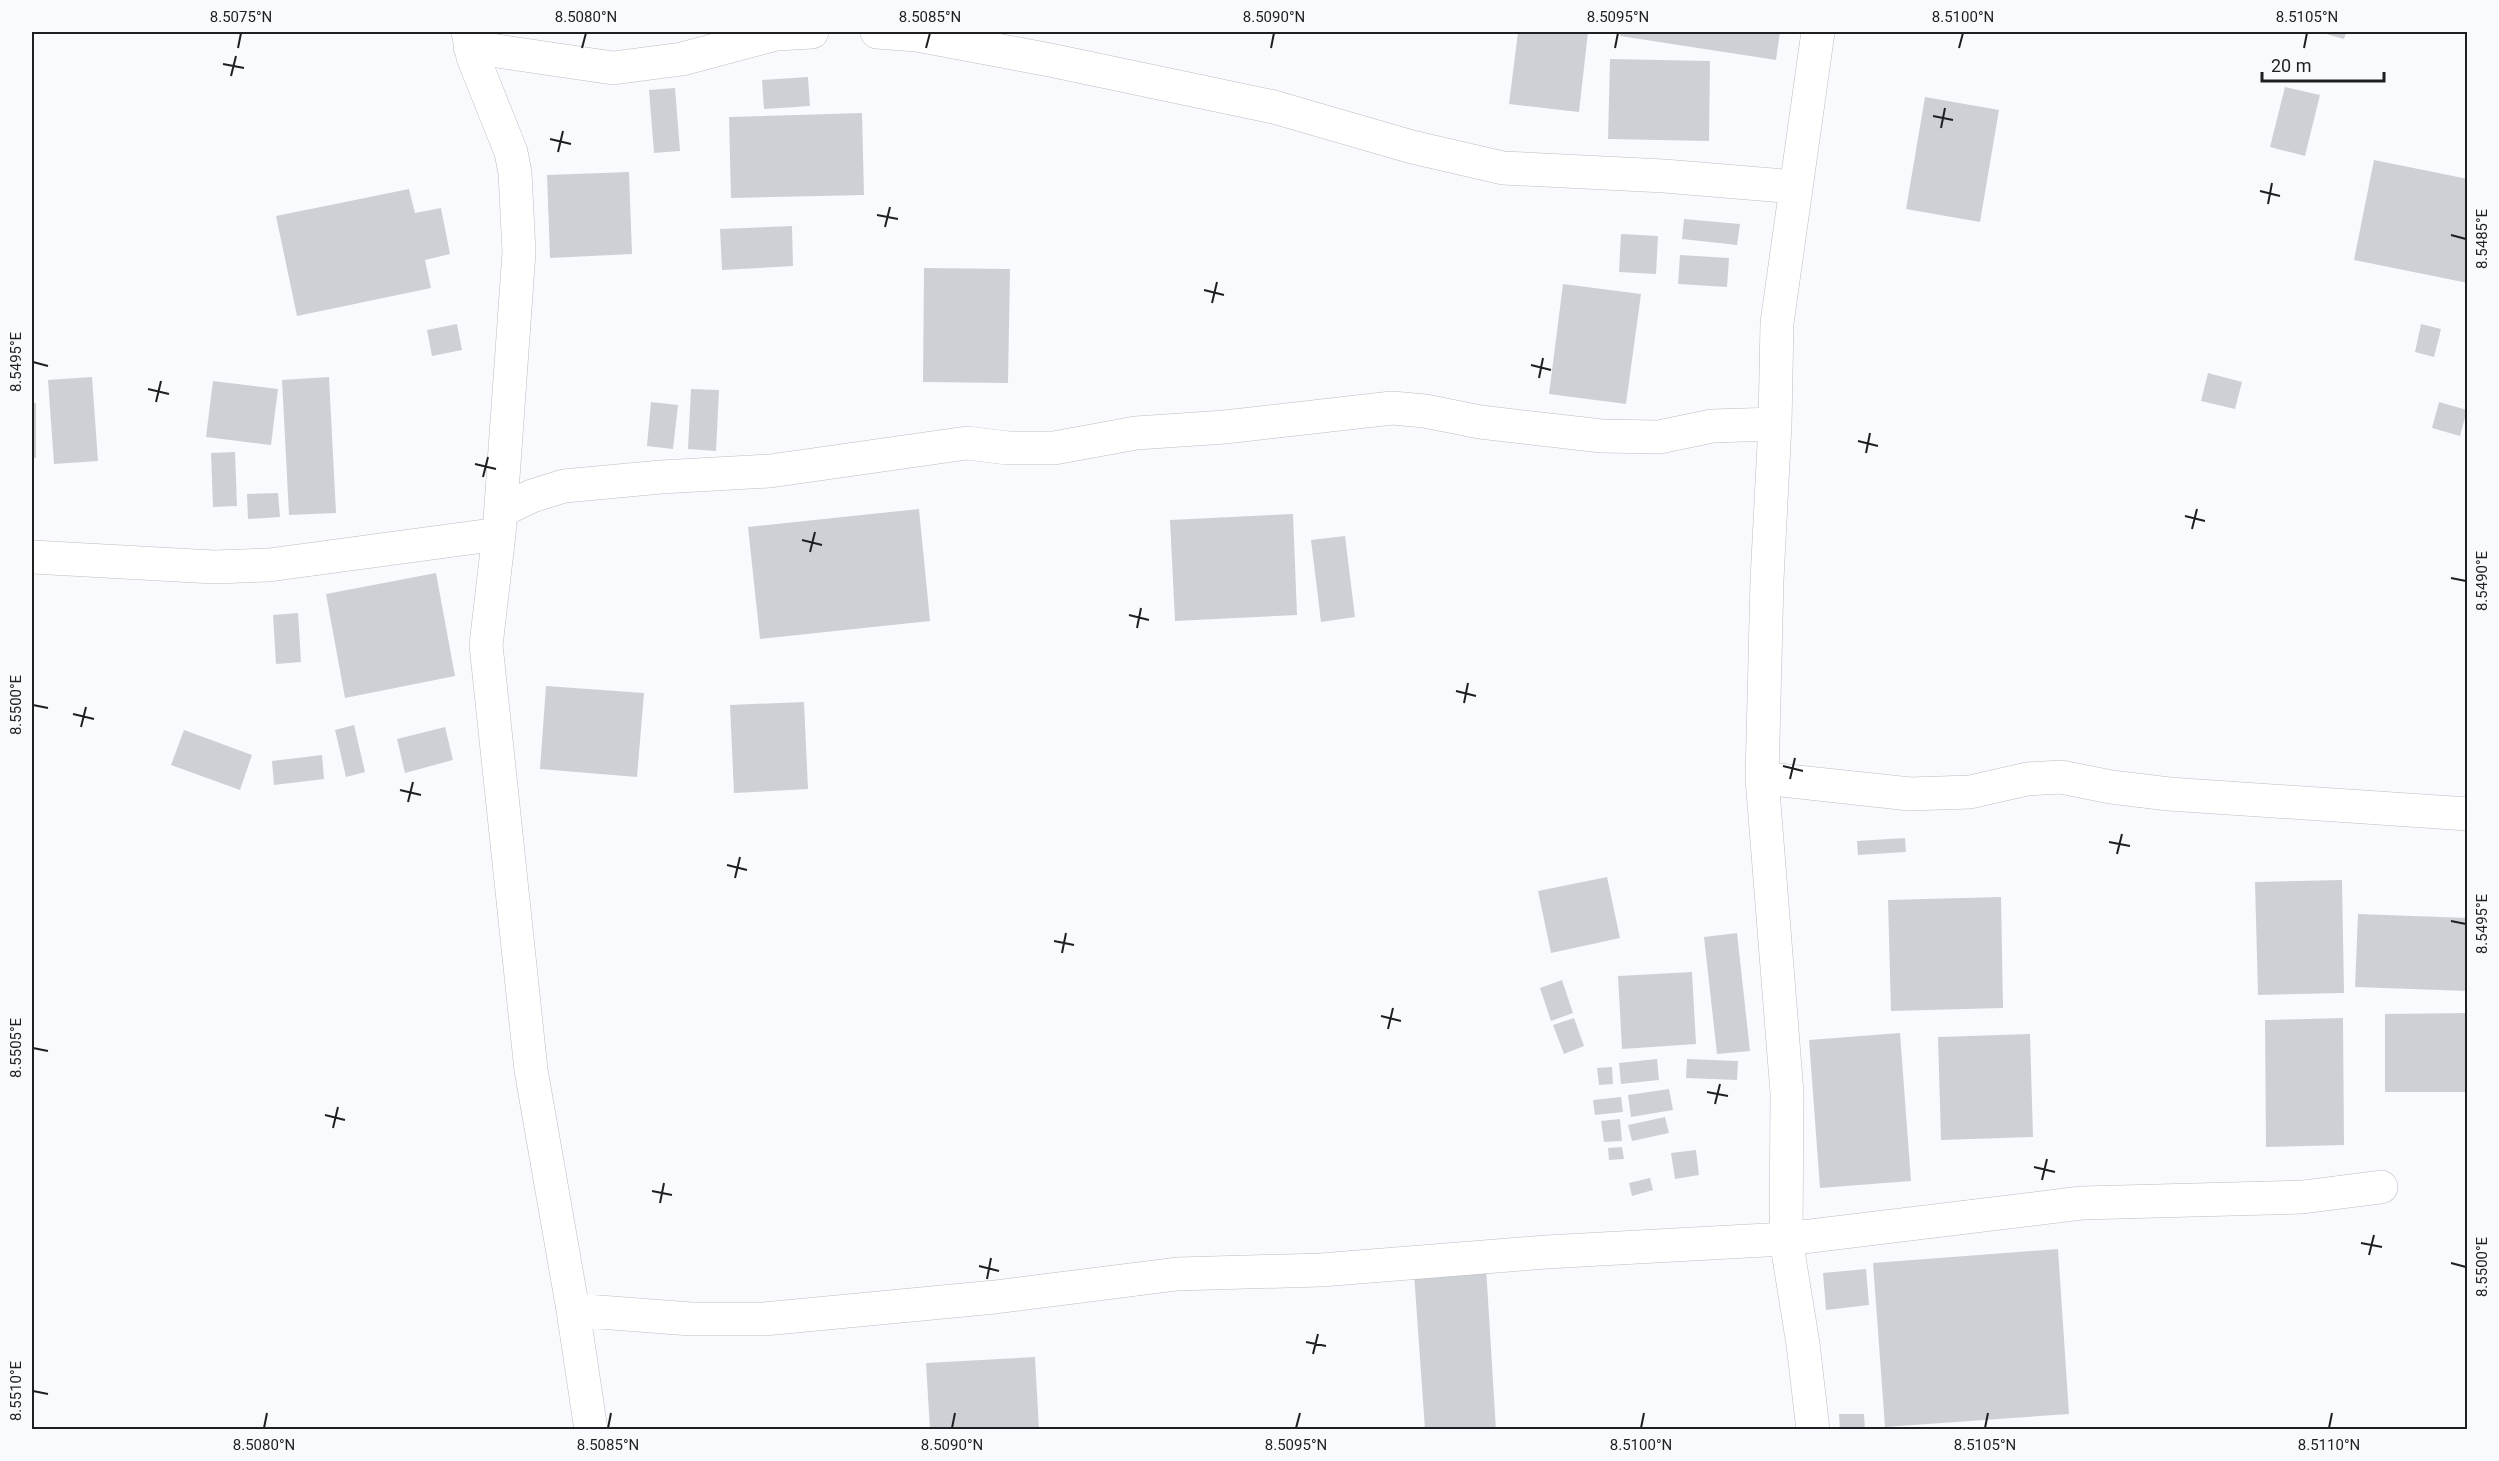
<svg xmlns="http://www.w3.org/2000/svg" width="2499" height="1461" font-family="Roboto,sans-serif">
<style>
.building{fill:#cdd1d5}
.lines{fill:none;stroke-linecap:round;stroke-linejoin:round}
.street-casing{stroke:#bcbdc2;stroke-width:34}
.street{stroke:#fff;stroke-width:33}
.ticks{fill:none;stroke:#1e1f20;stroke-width:2}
.neatline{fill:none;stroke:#1e1f20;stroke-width:2}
.ticks-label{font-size:15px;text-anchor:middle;fill:#1e1f20}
</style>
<rect width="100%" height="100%" fill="#f9fafe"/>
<path class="building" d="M1518,32H1588L1579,112L1509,104Z
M1621,32H1780L1776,60L1620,36Z
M2319,32H2346L2344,39Z
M1610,59L1710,61L1709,141L1608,139Z
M808,77L810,106L764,109L762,80Z
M2285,87L2320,95L2305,156L2270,147Z
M675,88L680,151L654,153L649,90Z
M1925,97L1999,110L1980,222L1906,209Z
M862,113L864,195L731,198L729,117Z
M2374,160L2468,179V283L2354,260Z
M629,172L632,254L550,258L547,175Z
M409,189L415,213L441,208L450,254L425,260L431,288L297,316L276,216Z
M1684,219L1740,224L1737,245L1682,239Z
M792,226L793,266L722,270L720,229Z
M1621,234L1658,236L1656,274L1619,272Z
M1680,255L1729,258L1727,287L1678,284Z
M924,268L1010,269L1008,383L923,382Z
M1563,284L1641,294L1626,404L1549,394Z
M457,324L462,350L432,356L427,330Z
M2421,324L2441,329L2434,357L2415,352Z
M2208,373L2242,382L2235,409L2201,401Z
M92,377L98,461L54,464L48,380Z
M329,377L336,513L289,515L282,380Z
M213,381L278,389L271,445L206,437Z
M691,389L719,390L716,451L688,449Z
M651,402L678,405L673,449L647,446Z
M2439,402L2467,410L2460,436L2432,428Z
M32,403H36V458H32Z
M235,452L237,506L213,507L211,453Z
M278,493L280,517L248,519L247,494Z
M919,509L930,621L760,639L748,527Z
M1293,514L1297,615L1175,621L1170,520Z
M1345,536L1355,617L1321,622L1311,540Z
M436,573L455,676L345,698L326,594Z
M298,613L301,662L276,664L273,615Z
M546,686L644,693L637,777L540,769Z
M804,702L808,789L734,793L730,705Z
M354,725L365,772L346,777L335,730Z
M445,727L453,760L405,773L397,739Z
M184,730L252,755L240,790L171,765Z
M322,755L324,779L274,785L272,761Z
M1905,838L1906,852L1858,855L1857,841Z
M1607,877L1620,938L1551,953L1538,891Z
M2342,880L2344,993L2258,995L2255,882Z
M2001,897L2003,1008L1891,1011L1888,900Z
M2358,914L2468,918V991L2355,987Z
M1737,933L1750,1051L1717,1054L1704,937Z
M1692,972L1696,1044L1622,1049L1618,976Z
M1562,980L1573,1013L1551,1021L1540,988Z
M2468,1013V1092H2385V1014Z
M1574,1018L1584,1046L1564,1054L1553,1025Z
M2343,1018L2344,1145L2266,1147L2265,1020Z
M1900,1033L1911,1181L1820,1188L1809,1040Z
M2030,1034L2033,1137L1941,1140L1938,1037Z
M1657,1059L1659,1080L1621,1084L1619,1063Z
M1687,1059L1738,1061L1737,1080L1686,1078Z
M1612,1067L1613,1084L1599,1085L1597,1068Z
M1669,1089L1673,1110L1631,1117L1628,1095Z
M1621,1097L1623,1112L1595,1115L1593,1100Z
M1665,1117L1669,1133L1632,1141L1628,1125Z
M1620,1119L1622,1141L1604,1142L1601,1121Z
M1622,1147L1624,1159L1609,1160L1608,1148Z
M1696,1150L1699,1175L1675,1179L1671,1153Z
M1650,1178L1653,1190L1632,1196L1629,1183Z
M2058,1249L2069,1414L1885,1427L1873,1263Z
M1486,1267L1496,1430H1425L1414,1273Z
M1866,1269L1869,1305L1826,1310L1823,1273Z
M1035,1357L1039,1430H930L926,1363Z
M1839,1414H1864L1865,1430H1840Z"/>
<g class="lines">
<g class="street-casing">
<path id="street" d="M468,32L473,57L511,152L515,173L519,252L499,534L486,645L531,1070L573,1310L591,1430
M877,32L917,35L1050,60L1274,107L1412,147L1503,168L1664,176L1796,187
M470,47L613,68L682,59L776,34L812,32
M501,511L532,496L564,486L661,477L770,471L967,443L1008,448H1054L1136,433L1225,427L1392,408L1425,411L1480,422L1602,436L1659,437L1712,426L1775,424
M32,557L214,567L269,565L499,534
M1762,778L1910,794L1970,792L2027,779L2061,777L2111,787L2169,794L2468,814
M573,1310L691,1319H764L995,1297L1177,1274L1321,1270L1546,1252L1786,1239L1787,1093L1762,778L1767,580L1775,424L1777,323L1818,32
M1813,1430L1803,1344L1786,1239L2082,1203L2303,1197L2381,1187"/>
</g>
<use href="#street" class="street"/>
</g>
<path class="ticks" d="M238,48L241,33M582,48L586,33M926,48L930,33M1271,48L1274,33M1615,48L1618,33M1959,48L1963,33M2304,48L2307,33M223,64L244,68M231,76L236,56M1933,116L1953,120M1941,128L1945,108M550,139L571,144M558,152L563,131M2260,191L2280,196M2268,204L2272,183M877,215L898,219M885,227L890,207M2451,235L2466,239M1204,290L1224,295M1212,303L1217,282M33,362L48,366M1531,365L1551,370M1539,378L1543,358M148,389L169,394M156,402L161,381M1858,441L1878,446M1866,453L1870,433M475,464L496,469M483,477L488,457M2185,516L2205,521M2192,529L2197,509M802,540L822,545M810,552L815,532M2451,578L2466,581M1129,615L1149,620M1137,628L1141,608M1456,691L1476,696M1464,703L1468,683M33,705L48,708M73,714L94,719M81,727L86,707M1783,766L1803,771M1790,779L1795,758M400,790L421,795M408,802L413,782M2109,842L2130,846M2117,854L2122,834M727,865L747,870M735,878L740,857M2451,921L2466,924M1054,941L1074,945M1062,953L1066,933M1381,1016L1401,1021M1388,1029L1393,1008M33,1048L48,1051M1707,1092L1728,1096M1715,1104L1720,1084M325,1115L345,1120M333,1128L338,1107M2034,1167L2055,1172M2042,1180L2047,1159M652,1191L672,1195M660,1203L664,1183M2361,1243L2382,1247M2369,1255L2374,1235M2451,1263L2466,1267M979,1266L999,1271M987,1279L991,1258M1306,1342L1326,1346M1313,1354L1318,1334M33,1391L48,1394M264,1428L267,1413M608,1428L611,1413M952,1428L955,1413M1296,1428L1300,1413M1641,1428L1644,1413M1985,1428L1988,1413M2329,1428L2332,1413"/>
<rect width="2499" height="1461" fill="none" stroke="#f9fafe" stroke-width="66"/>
<path d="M2262 72v9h122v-9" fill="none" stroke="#1e1f20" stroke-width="3"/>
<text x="2271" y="72" font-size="18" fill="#1e1f20" stroke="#f9fafe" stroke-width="4.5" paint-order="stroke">20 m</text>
<rect x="33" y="33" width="2433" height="1395" class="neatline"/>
<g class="ticks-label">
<text x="241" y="22">8.5075°N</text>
<text x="586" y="22">8.5080°N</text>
<text x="930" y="22">8.5085°N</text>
<text x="1274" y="22">8.5090°N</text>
<text x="1618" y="22">8.5095°N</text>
<text x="1963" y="22">8.5100°N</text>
<text x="2307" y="22">8.5105°N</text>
<text transform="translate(2482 239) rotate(-90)" y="5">8.5485°E</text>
<text transform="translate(16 362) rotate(-90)" y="5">8.5495°E</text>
<text transform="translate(2482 581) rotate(-90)" y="5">8.5490°E</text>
<text transform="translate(16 705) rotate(-90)" y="5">8.5500°E</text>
<text transform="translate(2482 924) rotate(-90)" y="5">8.5495°E</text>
<text transform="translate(16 1048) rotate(-90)" y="5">8.5505°E</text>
<text transform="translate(2482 1267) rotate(-90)" y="5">8.5500°E</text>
<text transform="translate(16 1391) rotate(-90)" y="5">8.5510°E</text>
<text x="264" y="1450">8.5080°N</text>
<text x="608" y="1450">8.5085°N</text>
<text x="952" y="1450">8.5090°N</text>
<text x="1296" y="1450">8.5095°N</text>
<text x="1641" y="1450">8.5100°N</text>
<text x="1985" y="1450">8.5105°N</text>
<text x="2329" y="1450">8.5110°N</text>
</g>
</svg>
